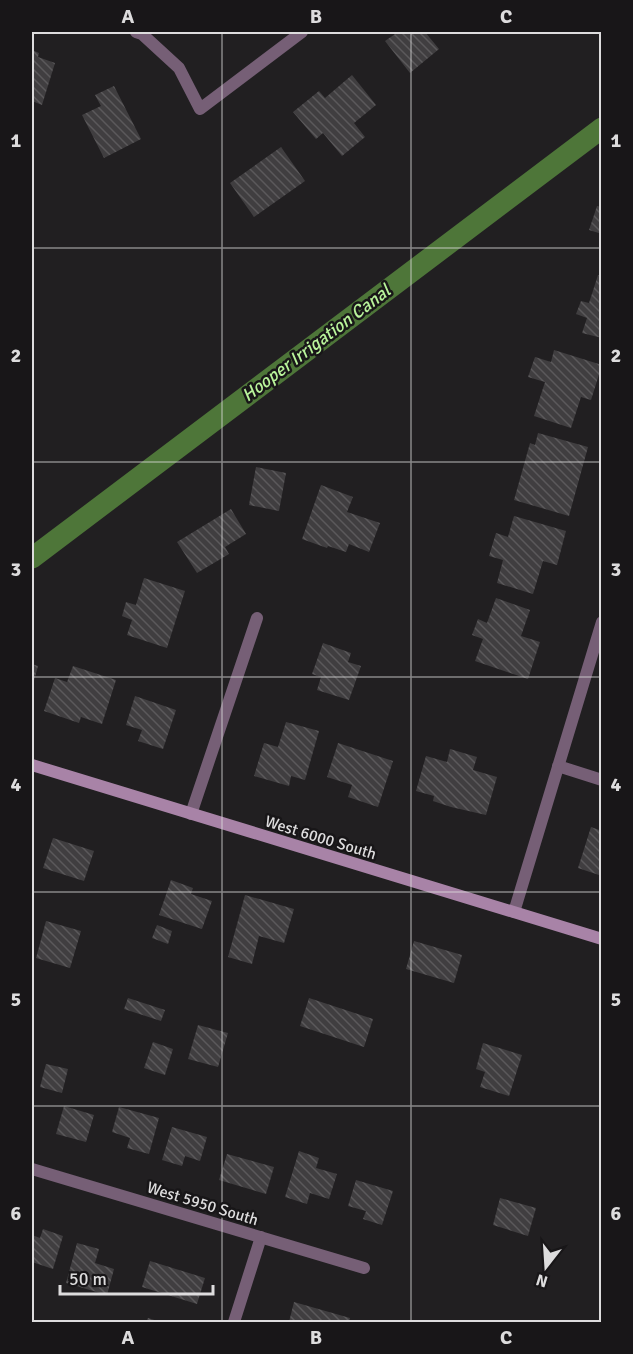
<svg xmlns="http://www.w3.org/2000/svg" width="633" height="1354" font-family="Signika,sans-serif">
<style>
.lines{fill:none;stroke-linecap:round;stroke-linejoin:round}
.canal{stroke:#4e7639;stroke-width:21}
.building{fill:url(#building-back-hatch)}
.street{stroke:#765f76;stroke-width:12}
.secondary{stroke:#a883a7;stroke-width:12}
.grid{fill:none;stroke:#dddcdd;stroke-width:1.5;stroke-opacity:0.55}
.labels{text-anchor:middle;stroke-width:5;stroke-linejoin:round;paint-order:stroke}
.street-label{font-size:16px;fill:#dddcdd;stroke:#181618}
.water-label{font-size:18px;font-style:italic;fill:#b9f49b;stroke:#181618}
.neatline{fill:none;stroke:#dddcdd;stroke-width:2}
.grid-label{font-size:20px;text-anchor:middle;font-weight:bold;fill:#dddcdd}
</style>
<defs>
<pattern id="building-back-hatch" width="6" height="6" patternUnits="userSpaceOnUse" patternTransform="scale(1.5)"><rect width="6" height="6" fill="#403e40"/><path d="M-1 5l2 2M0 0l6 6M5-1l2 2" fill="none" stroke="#5b595b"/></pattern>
</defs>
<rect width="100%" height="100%" fill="#211f21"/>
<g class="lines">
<path class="canal" d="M32,558L602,128"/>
</g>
<path class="building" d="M398,32H405L408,34L411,32H425L439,49L410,73L385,41Z
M32,50L39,53L38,57L55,63L42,105L32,101Z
M352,75L376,105L354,123L365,137L342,156L323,133L316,139L293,112L319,91L325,98Z
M114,86L141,139L104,158L82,115L101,106L95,95Z
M281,147L305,181L254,217L230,183Z
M597,206L602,207V234L589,230Z
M598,275L602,276V338L582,333L587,318L576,314L581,301L589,303Z
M554,350L602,365L591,400L581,397L571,428L534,416L545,382L528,377L535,357L551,362Z
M538,433L588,447L569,516L514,500L530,443L535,445Z
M256,467L286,473L279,511L249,505Z
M321,485L353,497L347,512L380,523L369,552L349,544L346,552L328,546L327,548L302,539Z
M231,509L246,534L225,547L229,554L197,573L177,542Z
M514,516L566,531L557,565L543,561L533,594L497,583L503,560L489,556L496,533L508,537Z
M144,578L185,591L167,648L127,635L132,620L122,616L126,602L136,605Z
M496,598L530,610L521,636L540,642L528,679L475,661L483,639L472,635L478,619L487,623Z
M323,643L351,653L348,662L361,666L349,700L317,690L321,677L312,674Z
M32,664L38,666L32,688Z
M73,666L116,680L102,724L81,717L79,723L44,711L55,678L67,682Z
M135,696L176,710L163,749L138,741L142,730L126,725Z
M286,722L319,731L305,780L291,776L289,786L254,776L264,743L278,747Z
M338,743L393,761L378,807L348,797L352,785L327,777Z
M450,749L477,757L473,770L497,777L486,815L451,807L433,801L434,796L416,791L426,756L447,762Z
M591,827L602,831V876L578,868Z
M53,838L94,851L84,881L43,868Z
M171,880L193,888L191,894L212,901L202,929L159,915Z
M245,895L294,909L284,943L259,936L252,964L228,957Z
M46,921L81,931L70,968L36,958Z
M157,925L172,931L168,944L152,938Z
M414,941L462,955L454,983L406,969Z
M128,998L165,1010L161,1021L124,1009Z
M309,998L373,1019L364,1047L300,1026Z
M198,1025L228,1033L218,1067L188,1059Z
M153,1042L173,1049L165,1075L144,1068Z
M483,1043L522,1055L509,1096L480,1087L485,1072L476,1069Z
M46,1064L68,1069L62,1093L40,1087Z
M64,1106L94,1115L86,1142L56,1134Z
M119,1107L159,1118L149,1154L127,1148L130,1138L112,1132Z
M172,1127L207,1137L200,1161L185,1156L182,1166L162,1160Z
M299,1151L319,1158L316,1168L337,1174L329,1199L310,1193L307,1204L285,1197Z
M227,1154L274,1167L266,1194L219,1180Z
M356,1180L393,1191L382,1225L363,1219L366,1211L348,1206Z
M500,1198L536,1208L528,1236L493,1225Z
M43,1229L63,1236L53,1269L32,1262V1235L40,1238Z
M77,1243L99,1249L95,1263L114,1269L107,1295L66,1283Z
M150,1261L205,1278L197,1304L142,1287Z
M294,1302L350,1318L349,1322H289Z
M148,1318L161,1322H146Z"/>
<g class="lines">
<path class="street" d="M136,32L142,34L179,68L200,109L302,32
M558,766L602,780
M191,814L257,618
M514,912L602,622
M32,1169L364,1268
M234,1322L261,1237"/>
<path class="secondary" d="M32,765L602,939"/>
</g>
<path class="grid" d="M222,32V1322M411,32V1322M32,248H602M32,462H602M32,677H602M32,892H602M32,1106H602"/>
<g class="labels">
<g class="street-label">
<text transform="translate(321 837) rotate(17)" y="6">West 6000 South</text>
<text transform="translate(203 1203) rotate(17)" y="6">West 5950 South</text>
</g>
<g class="water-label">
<text transform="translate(316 343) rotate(-37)" y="6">Hooper Irrigation Canal</text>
</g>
</g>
<rect width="633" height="1354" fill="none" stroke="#181618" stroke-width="66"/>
<g transform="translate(546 1267) rotate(197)" stroke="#181618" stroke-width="4.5" paint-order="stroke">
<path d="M0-4.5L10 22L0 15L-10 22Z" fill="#dddcdd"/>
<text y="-9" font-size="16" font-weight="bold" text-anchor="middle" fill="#dddcdd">N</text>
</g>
<path d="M60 1285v9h153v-9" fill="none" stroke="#dddcdd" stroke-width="3"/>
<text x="69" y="1285" font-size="18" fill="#dddcdd" stroke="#181618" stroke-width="4.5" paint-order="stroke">50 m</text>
<rect x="33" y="33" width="567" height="1288" class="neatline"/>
<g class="grid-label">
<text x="128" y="23">A</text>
<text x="316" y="23">B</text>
<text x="506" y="23">C</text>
<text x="16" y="147">1</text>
<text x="616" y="147">1</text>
<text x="16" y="362">2</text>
<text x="616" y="362">2</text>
<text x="16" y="576">3</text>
<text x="616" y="576">3</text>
<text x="16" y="791">4</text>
<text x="616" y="791">4</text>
<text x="16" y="1006">5</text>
<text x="616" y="1006">5</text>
<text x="16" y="1220">6</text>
<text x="616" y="1220">6</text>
<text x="128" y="1344">A</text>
<text x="316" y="1344">B</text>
<text x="506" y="1344">C</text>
</g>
</svg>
